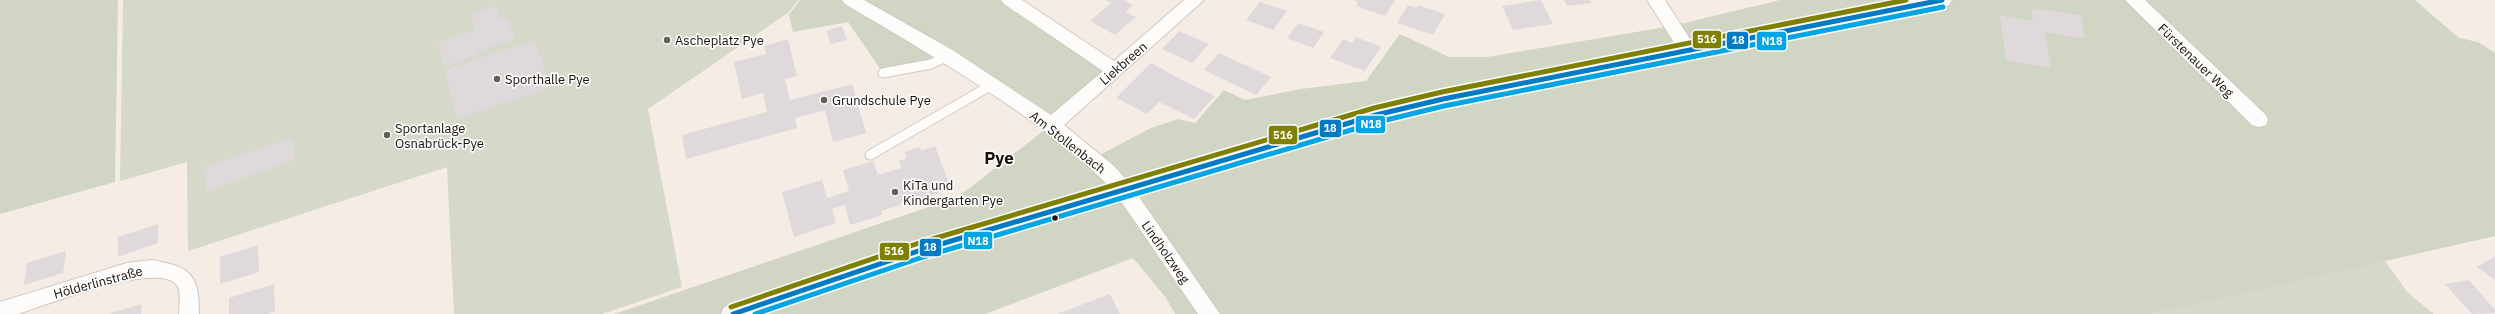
<svg xmlns="http://www.w3.org/2000/svg" width="2495" height="314" font-family="'IBM Plex Sans',sans-serif">
<style>
.green{fill:#d6d8ca}
.forest{fill:#d0d6c3}
.building{fill:#dfd9dc}
.lines{fill:none;stroke-linecap:round;stroke-linejoin:round}
.lane-casing{stroke:#d1c8c1;stroke-width:11}
.street-casing{stroke:#d1c8c1;stroke-width:2}
.secondary-casing{stroke:#d1c8c1;stroke-width:2}
.lane{stroke:#fefcfb;stroke-width:9}
.street{fill:#fefcfb;fill-rule:evenodd}
.secondary{fill:#f9f5f3;fill-rule:evenodd}
.bus-1-casing{stroke:#fcfcfc;stroke-width:8}
.bus-2-casing{stroke:#fcfcfc;stroke-width:8}
.bus-3-casing{stroke:#fcfcfc;stroke-width:8}
.bus-1{stroke:#007ac3;stroke-width:5}
.bus-2{stroke:#01a5e4;stroke-width:5}
.bus-3{stroke:#808000;stroke-width:5}
.poi-dot{fill:#675e57;stroke:#fcfcfc;stroke-width:1.5}
.bus-dot{fill:#1a110a;stroke:#fcfcfc;stroke-width:1.5}
.labels{text-anchor:middle;stroke-width:3.5;stroke-linejoin:round;paint-order:stroke}
.poi-label{font-size:13px;fill:#1a110a;stroke:#fcfcfc;text-anchor:start}
.street-label{font-size:13px;fill:#1a110a;stroke:#fcfcfc}
.district-label{font-size:17px;font-weight:bold;fill:#1a110a;stroke:#fcfcfc}
.line-badge{stroke:#fcfcfc;stroke-width:1.5}
.badge-label{font-size:11px;text-anchor:middle;font-weight:bold;fill:#fff}
</style>
<rect width="100%" height="100%" fill="#f5ece5"/>
<path class="green" d="M123,0H798L789,12L648,109L682,287L602,314H454L447,167L188,251L187,162L120,181Z
M2384,260L2408,293L2434,314H2152Z"/>
<path class="forest" d="M0,0H118L115,182L0,214Z
M800,0H1010L1115,70L1052,125L1092,159L1151,128L1178,119L1195,123L1224,90L1245,100L1301,89L1366,81L1400,34L1449,57H1487L1672,26L1780,0H2415L2459,38L2478,42L2495,53V236L2152,314H1175L1166,298L1133,258L985,314H614L958,197L1051,125L948,56L883,73L848,22L793,32L789,15Z"/>
<path class="building" d="M1105,0H1124L1133,5L1126,12L1136,17L1115,35L1090,21L1111,3Z
M1353,0H1395L1385,16L1356,6L1358,2Z
M1541,0L1553,24L1513,30L1502,6Z
M1564,0H1590L1592,3L1567,6Z
M1260,2L1287,11L1273,30L1246,20Z
M1408,5L1416,8L1418,5L1445,14L1433,35L1397,23Z
M496,6L500,19L507,17L515,39L477,52L478,55L445,67L438,43L475,30L470,14Z
M2031,8L2081,15L2085,39L2045,32L2051,68L2006,61L2000,16L2033,21Z
M1298,23L1324,32L1313,48L1287,38Z
M842,26L847,40L831,44L826,31Z
M1179,31L1209,44L1192,63L1162,49Z
M1356,37L1381,47L1365,71L1330,58L1343,39L1352,43Z
M788,39L797,76L785,79L790,100L852,84L866,133L833,142L825,110L795,118L797,128L686,159L682,135L767,112L763,93L742,99L734,62L766,54L764,46Z
M535,40L550,87L457,119L445,70Z
M1219,53L1271,77L1256,95L1204,70Z
M1151,63L1180,79L1215,96L1194,119L1159,102L1147,114L1116,98Z
M292,138L295,160L206,191L204,167Z
M935,146L951,189L911,201V199L900,203L901,205L881,211L882,215L850,225L845,205L832,209L836,223L794,237L782,192L822,180L827,198L849,191L843,170L873,161L878,175L901,168L899,161L907,158L905,152L920,147L921,151Z
M158,224V243L118,257V237Z
M258,245L259,272L220,284V257Z
M66,251L63,273L24,285L27,263Z
M2495,256V280L2477,267Z
M2469,280L2495,310V313L2472,314L2445,284Z
M274,284L275,311L267,314H229V298Z
M1110,294L1120,314H1057Z
M142,304L141,314H107Z"/>
<g class="lines">
<g class="lane-casing">
<path id="lane" d="M883,73L931,64L948,56
M870,155L990,86"/>
</g>
<g class="street-casing">
<path id="street" d="M842,0H864L954,51L1051,115L1103,71L1004,4L1001,0H1022L1114,61L1184,0H1204L1064,125L1114,166L1130,184L1220,314H1198L1116,194C1083,157 1042,128 1001,100C950,66 898,35 845,4Z
M1647,0H1665L1697,50L1694,55L1688,56L1682,55Z
M2125,0H2145L2266,115L2268,120L2266,125L2259,127L2252,125Z
M152,260C191,267 199,274 199,314H179C179,306 182,290 176,284C154,262 47,305 18,314H0V302L127,263Z"/>
</g>
<g class="secondary-casing">
<path id="secondary" d="M1907,0H1952L1949,5L1942,7L1443,107L1376,123L923,259L762,314H721L724,307L921,241L1376,107L1443,91Z"/>
</g>
<use href="#lane" class="lane"/>
<use href="#street" class="street"/>
<use href="#secondary" class="secondary"/>
<g class="bus-1-casing">
<path id="bus-1" d="M733,314L921,250L1376,115L1443,99L1942,0"/>
</g>
<g class="bus-2-casing">
<path id="bus-2" d="M755,314L923,257L1378,122L1444,106L1943,7"/>
</g>
<g class="bus-3-casing">
<path id="bus-3" d="M731,307L919,243L1374,108L1442,92L1906,0"/>
</g>
<use href="#bus-1" class="bus-1"/>
<use href="#bus-2" class="bus-2"/>
<use href="#bus-3" class="bus-3"/>
</g>
<g class="poi-dot">
<circle cx="667" cy="40" r="4"/>
<circle cx="497" cy="79" r="4"/>
<circle cx="824" cy="100" r="4"/>
<circle cx="387" cy="135" r="4"/>
<circle cx="895" cy="192" r="4"/>
</g>
<circle class="bus-dot" cx="1055" cy="218" r="3.5"/>
<g class="labels">
<g class="poi-label">
<text x="675" y="45">Ascheplatz Pye</text>
<text x="505" y="84">Sporthalle Pye</text>
<text x="832" y="105">Grundschule Pye</text>
<text x="395" y="133">Sportanlage<tspan x="395" dy="15">Osnabrück-Pye</tspan></text>
<text x="903" y="190">KiTa und<tspan x="903" dy="15">Kindergarten Pye</tspan></text>
</g>
<g class="street-label">
<text transform="translate(2196 60) rotate(44)" y="5">Fürstenauer Weg</text>
<text transform="translate(1123 63) rotate(-41)" y="5">Liekbreen</text>
<text transform="translate(1068 142) rotate(38)" y="5">Am Stollenbach</text>
<text transform="translate(1166 252) rotate(55)" y="5">Lindholzweg</text>
<text transform="translate(98 282) rotate(-15)" y="5">Hölderlinstraße</text>
</g>
<g class="district-label">
<text x="999" y="164">Pye</text>
</g>
</g>
<g class="line-badge">
<rect x="1692" y="30" width="30" height="19" rx="4" fill="#808000"/>
<rect x="1726" y="31" width="23" height="19" rx="4" fill="#007ac3"/>
<rect x="1756" y="31" width="31" height="20" rx="4" fill="#01a5e4"/>
<rect x="1355" y="115" width="31" height="19" rx="4" fill="#01a5e4"/>
<rect x="1319" y="119" width="23" height="19" rx="4" fill="#007ac3"/>
<rect x="1268" y="125" width="30" height="20" rx="4" fill="#808000"/>
<rect x="963" y="231" width="30" height="19" rx="4" fill="#01a5e4"/>
<rect x="919" y="238" width="23" height="19" rx="4" fill="#007ac3"/>
<rect x="879" y="242" width="31" height="19" rx="4" fill="#808000"/>
</g>
<g class="badge-label">
<text x="1707" y="43">516</text>
<text x="1738" y="44">18</text>
<text x="1772" y="45">N18</text>
<text x="1371" y="128">N18</text>
<text x="1330" y="132">18</text>
<text x="1283" y="139">516</text>
<text x="978" y="245">N18</text>
<text x="930" y="251">18</text>
<text x="894" y="255">516</text>
</g>
</svg>
